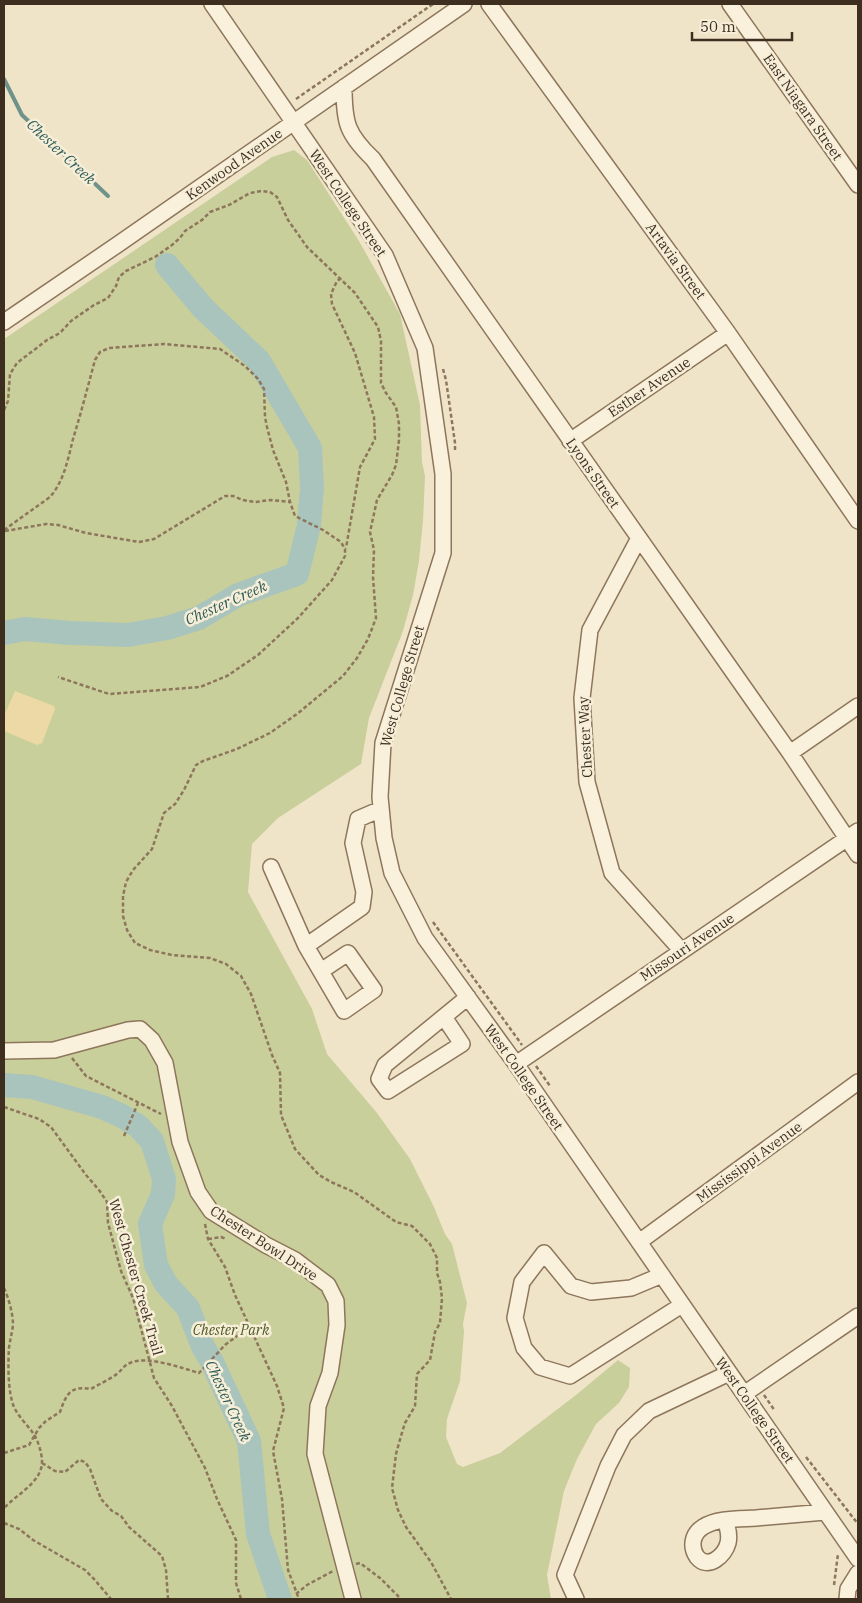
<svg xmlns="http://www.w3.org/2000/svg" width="862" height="1603" font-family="'IBM Plex Serif',serif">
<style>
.green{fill:#c9cf9b}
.sand{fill:#ecd9a5}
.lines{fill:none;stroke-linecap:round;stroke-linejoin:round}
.stream{stroke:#6f938a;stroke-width:4}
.river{stroke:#a9c4bc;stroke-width:24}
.minor-casing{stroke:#8d765c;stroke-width:18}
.path{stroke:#8d765c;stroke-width:2.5;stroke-dasharray:4 2.5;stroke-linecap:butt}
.minor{stroke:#faf1dc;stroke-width:15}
.labels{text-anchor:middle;stroke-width:5;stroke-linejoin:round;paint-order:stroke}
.street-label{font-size:14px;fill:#3d2e20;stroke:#f7eed8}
.park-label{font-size:14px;font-style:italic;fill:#4d5a26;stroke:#f7eed8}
.water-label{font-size:15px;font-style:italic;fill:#2f5d5a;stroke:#f7eed8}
</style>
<rect width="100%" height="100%" fill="#f0e4c8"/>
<path class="green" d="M294,150L307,160L359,241L400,314L420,405L422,462L425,476L423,521L419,561L413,595L403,631L369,718L361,764L278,818L252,844L248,892L312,1009L327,1054L377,1113L410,1159L434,1207L445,1234L452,1244L467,1303L463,1324L464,1332L460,1381L447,1419L446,1437L457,1464L463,1467L500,1453L576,1395L618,1360L630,1368L629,1387L619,1403L596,1424L577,1459L564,1491L547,1575L551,1599H4V339L272,157Z"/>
<path class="sand" d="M15,691L54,706L55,709L42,743L37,745L4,731V716Z"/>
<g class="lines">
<path class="stream" d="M4,79L22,115L108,196"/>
<path class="river" d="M4,633L25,629L70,633L128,635L167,628L199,618L238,595L297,574L309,525L312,488L310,448L259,361L203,308L167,265
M4,1085L32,1087L102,1107L122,1116L138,1126L152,1141L164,1179L163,1194L150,1224L156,1265L166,1284L188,1308L203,1347L211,1360L249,1441L258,1534L280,1599"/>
<g class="minor-casing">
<path id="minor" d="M212,4L385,255L425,348L443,474V553L383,743L380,797L384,838L392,873L425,938L516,1064L858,1559
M489,4L728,333L858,521
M730,4L858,185
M344,87C344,123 347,134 373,159L790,753L858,855
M4,322L117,245L464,4
M570,441L728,333
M639,538L590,630L582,698L587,782L612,873L681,950
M790,753L858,706
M271,867L306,946
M321,971L348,953L374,990L344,1011L306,946L362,907L364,892L353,843L358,819L381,809
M444,1017L462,1044L388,1091L379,1079L385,1065L468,997
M4,1051L54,1050L128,1030L140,1029L152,1040L165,1063L180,1142L198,1192L211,1211L266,1245L295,1260L328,1285L336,1301L337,1325L330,1373L318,1406L315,1454L353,1599
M516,1064L858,831
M639,1242L858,1082
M662,1275L631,1288L591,1292L571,1286L544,1253L522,1282L515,1318L524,1348L540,1367L570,1376L682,1305
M744,1394L858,1316
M725,1520C728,1528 730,1535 728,1543C725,1555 708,1571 697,1557C690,1547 692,1534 703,1527C717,1518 739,1519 756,1518C779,1516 802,1514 825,1512
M576,1599L565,1575L608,1466L624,1435L649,1411L729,1373
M847,1599L848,1589L858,1573"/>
</g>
<path class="path" d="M296,99L433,4
M341,278L337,281L331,294L332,304L355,353L374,417L375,439L360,467L346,548
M443,369L446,380L455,443V452
M4,410L8,401L10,374L17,363L47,340L60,333L71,321L94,305L108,298L116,286L119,277L126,271L155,257L172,245L180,238L185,231L202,220L210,212L229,205L250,193L261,191L270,192L277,197L288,220L307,247L355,293L378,327L381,341V383L386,393L396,407L399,424V440L396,465L392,475L377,500L370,532L374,550L373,577L376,618L368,639L357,658L343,676L297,714L270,733L237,749L203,761L196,765L184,790L175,804L164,813L152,849L133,870L126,882L123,896V916L127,930L135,943L150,950L172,955L210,958L226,964L241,976L251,994L272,1055L280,1073L281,1115L295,1149L319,1175L331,1182L354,1192L396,1222L412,1226L430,1244L437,1258V1273L440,1282L442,1298L440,1323L435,1332L430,1360L417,1374L415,1406L405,1423L401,1436L396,1454L392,1488L398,1510L406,1527L431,1562L451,1599
M4,530L50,497C64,481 68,459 73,439C81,413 88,386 95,360L100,352L109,348L164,344L220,349L245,366L258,379L264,389L265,417L267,427L273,450L286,482L290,502L295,516L323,530L341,542L345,549V556L332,580L298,618L258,655L227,676L200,687L109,694L58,677
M5,531L46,524L58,525L86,533L139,542L154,539L225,496H233L243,500L255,502L271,500L290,502
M433,922L522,1045
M72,1058L86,1076L161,1114
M536,1066L550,1086
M4,1107L39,1119L51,1127L86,1175L99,1190L107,1202L108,1223L121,1271L133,1298L154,1378L172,1406L205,1468L217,1499L236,1540V1583L241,1599
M124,1136L138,1103
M205,1224L208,1239L225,1267L235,1295L277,1386L284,1408L273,1451L282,1499L288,1570L299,1599
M208,1239L221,1237L226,1239
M4,1288C9,1299 13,1314 13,1325C12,1333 10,1340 9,1348C8,1363 8,1387 12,1401C15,1414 26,1423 33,1433C38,1440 42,1453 42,1462C42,1482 16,1495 4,1508
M764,1395L775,1411
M4,1453L29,1445L39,1428L46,1421L60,1412C66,1395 70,1385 91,1389C99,1384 111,1379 118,1373C123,1369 124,1365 130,1363C146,1355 182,1368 199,1373L225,1345L249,1327
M806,1457L858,1524
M42,1463L55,1471L65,1472L79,1460L85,1462L90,1469L101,1499L112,1511L121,1516L129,1527L162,1556L166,1570L168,1599
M4,1523L19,1529L33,1540L85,1570L94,1579L111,1599
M356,1564L360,1563L380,1578L401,1599
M834,1585L838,1554
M296,1594L307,1585L333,1571"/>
<use href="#minor" class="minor"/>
</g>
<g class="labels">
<g class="street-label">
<text transform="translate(803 107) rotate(55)" y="5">East Niagara Street</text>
<text transform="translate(234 164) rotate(-35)" y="5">Kenwood Avenue</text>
<text transform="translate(348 203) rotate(56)" y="5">West College Street</text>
<text transform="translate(676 261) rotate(54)" y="5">Artavia Street</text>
<text transform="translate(649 387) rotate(-34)" y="5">Esther Avenue</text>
<text transform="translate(593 473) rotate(55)" y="5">Lyons Street</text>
<text transform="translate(402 686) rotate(-74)" y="5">West College Street</text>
<text transform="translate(585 737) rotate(-93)" y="5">Chester Way</text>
<text transform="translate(687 947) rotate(-34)" y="5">Missouri Avenue</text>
<text transform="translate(524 1077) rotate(55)" y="5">West College Street</text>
<text transform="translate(749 1162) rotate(-36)" y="5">Mississippi Avenue</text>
<text transform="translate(264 1243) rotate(33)" y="5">Chester Bowl Drive</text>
<text transform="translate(136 1277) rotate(74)" y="5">West Chester Creek Trail</text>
<text transform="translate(755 1410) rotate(55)" y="5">West College Street</text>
</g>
<g class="park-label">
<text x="231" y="1335">Chester Park</text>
</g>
<g class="water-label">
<text transform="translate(61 152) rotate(43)" y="5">Chester Creek</text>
<text transform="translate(226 603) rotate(-24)" y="5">Chester Creek</text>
<text transform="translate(228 1401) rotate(65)" y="5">Chester Creek</text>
</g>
</g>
<rect width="862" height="1603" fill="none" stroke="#3d2e20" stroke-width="10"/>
<path d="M692 32v8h100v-8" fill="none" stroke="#3d2e20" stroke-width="2.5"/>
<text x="700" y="32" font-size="15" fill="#3d2e20" stroke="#f7eed8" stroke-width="4" paint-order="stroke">50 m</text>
</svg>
